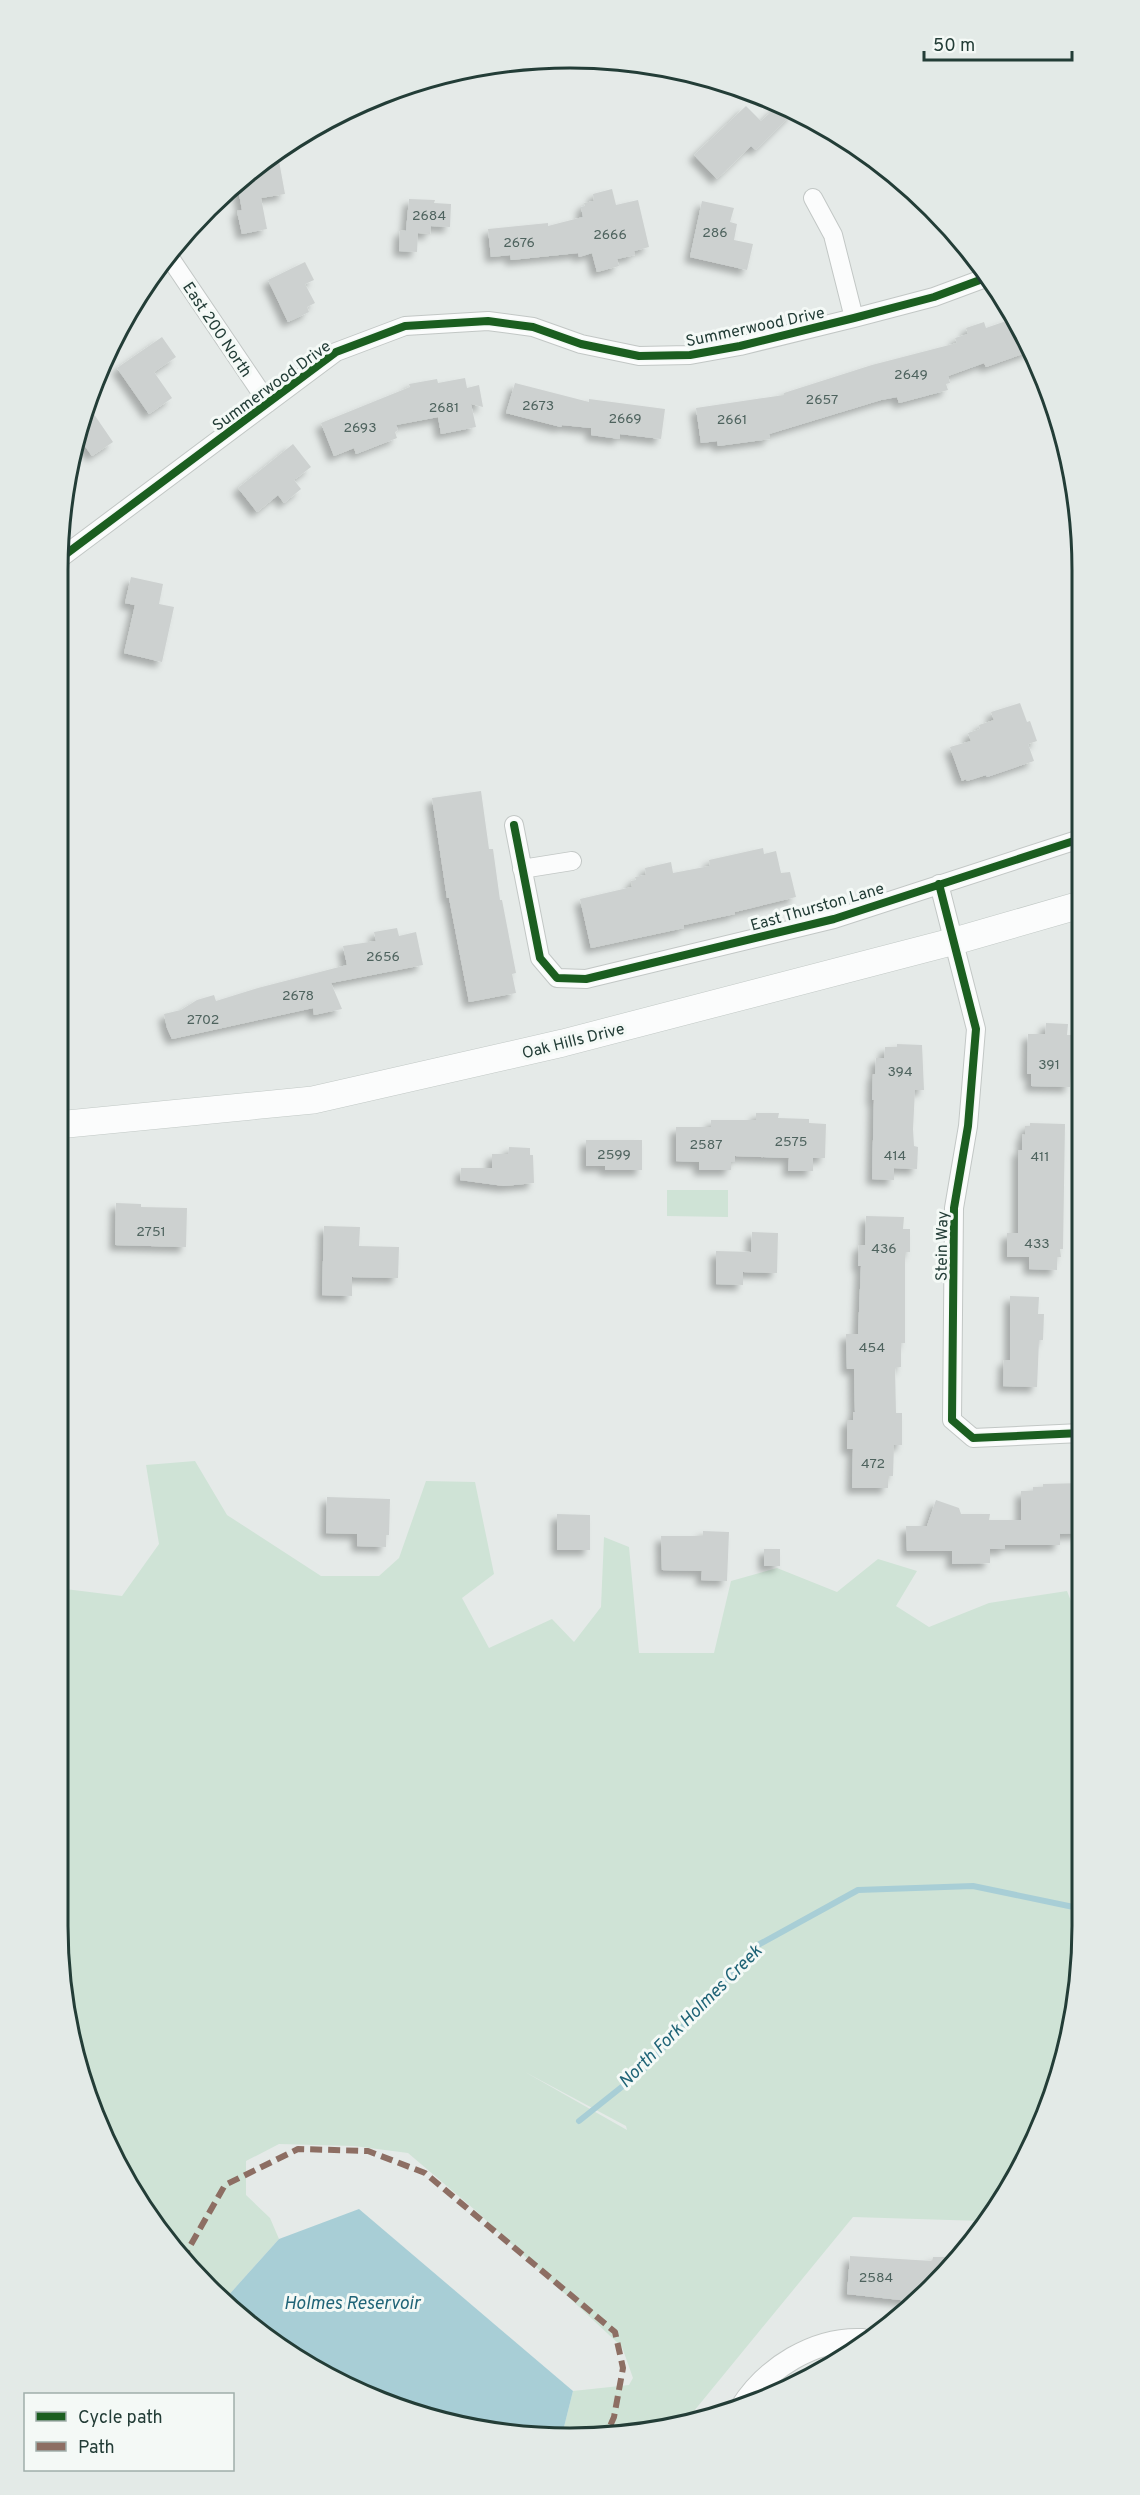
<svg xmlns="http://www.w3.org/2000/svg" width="1140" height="2495" font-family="Overpass,sans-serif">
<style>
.green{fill:#cfe3d6;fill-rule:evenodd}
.water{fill:#a8ced6}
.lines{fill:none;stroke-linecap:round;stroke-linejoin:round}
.stream{stroke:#a8ced6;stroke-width:6}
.building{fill:#cdd1d0;filter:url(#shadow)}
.minor-casing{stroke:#c2c7c5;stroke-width:20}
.tertiary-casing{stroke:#c2c7c5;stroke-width:24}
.secondary-casing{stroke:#c1c8c5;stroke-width:28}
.minor{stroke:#fbfcfc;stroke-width:18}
.tertiary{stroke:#fbfcfc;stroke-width:22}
.secondary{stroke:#fbfcfc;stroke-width:27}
.quiet{stroke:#8d6e63;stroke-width:6;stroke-dasharray:12 6;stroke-linecap:butt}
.cycleway-casing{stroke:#f4f9f6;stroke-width:11}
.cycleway{stroke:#1b5e20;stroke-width:8}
.labels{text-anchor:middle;stroke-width:6;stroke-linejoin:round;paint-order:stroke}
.number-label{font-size:14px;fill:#4e635e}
.street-label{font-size:16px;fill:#233d37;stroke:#f4f9f6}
.water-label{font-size:18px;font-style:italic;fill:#206477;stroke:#f4f9f6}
.rim{fill:none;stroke:#233d37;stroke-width:3}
</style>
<defs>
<filter id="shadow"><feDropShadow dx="-5.5" dy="5.5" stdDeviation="3" flood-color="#0004"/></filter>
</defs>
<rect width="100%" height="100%" fill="#e5eae8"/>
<path class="green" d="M667,1190H728V1217L667,1216Z
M195,1461L227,1515L321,1576H379L399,1558L426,1481L475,1482L494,1574L462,1598L489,1648L552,1619L574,1642L601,1607L604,1537L629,1547L639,1653H714L731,1581L777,1568L837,1592L878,1559L917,1571L896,1606L929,1627L989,1603L1067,1591L1077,1616L1082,1614L1083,1925L1073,2025L1044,2121L982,2221L853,2217L685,2422L637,2434L563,2431L573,2391L629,2385L633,2378L622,2347L475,2210L408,2153L354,2146L279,2144L246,2161V2195L270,2218L279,2239L226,2298L184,2263L126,2181L84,2090L57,1925V1588L122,1596L159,1544L146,1465ZM525,2072L626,2126L627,2130Z"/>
<path class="water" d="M359,2209L573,2391L563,2431L470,2428L314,2369L226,2298L279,2239Z"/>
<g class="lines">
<path class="stream" d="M579,2121L643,2070L758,1945L858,1890L973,1886L1083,1909"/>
</g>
<path class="building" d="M780,104L794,112L756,150L751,146L717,179L694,155L746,106L761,121Z
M277,150L285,194L261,198L267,229L242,234L237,211L242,210L237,183Z
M612,189L616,205L638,200L649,247L634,251L635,255L617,259L619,266L597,272L592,253L579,257L578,253L511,260L510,255L491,257L488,229L548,223V226L583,217L581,207L585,206L584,203L594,201L593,194Z
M409,199L435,200L434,203L451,204L450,227L431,226L430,234L418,233L417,252L399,251L400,230L406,231Z
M702,201L734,208L730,222L737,224L734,240L753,244L747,270L690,257Z
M305,262L314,280L305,284L315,303L307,307L309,312L288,322L268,280Z
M1012,319L1031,351L986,367L984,363L948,376L950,383L946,384L948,390L899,403L897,397L881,400L769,434L770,439L718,446L717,441L701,443L696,408L784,395V393L872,365L957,343L955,338L968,334L966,328L984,322L986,328Z
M162,337L176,357L154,372L172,398L149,414L117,368Z
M465,378L467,388L479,385L483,407L471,404L476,427L441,434L438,417L396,425L398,430L395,432L397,438L356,454L354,448L334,456L321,423L410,387L409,384L437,379L438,383Z
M515,383L589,402V399L665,409L661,439L620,434V439L591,435V428L562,425L561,427L506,413Z
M87,404L113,442L92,456L77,435Z
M293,444L311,467L294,480L301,489L284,503L278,495L257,512L238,488Z
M131,577L163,584L159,604L174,607L162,662L124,653L135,605L125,603Z
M1020,703L1027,722L1030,721L1037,741L1028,744L1034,761L987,777L986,775L967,781L966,779L962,781L950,747L971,741L968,733L980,729L979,725L994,720L991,712Z
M481,791L489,849H493L500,900H502L516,973L512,974L516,993L469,1002L449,898H447L432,798Z
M763,848L764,854L776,851L781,873L790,872L796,897L735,912V914L684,925V928L591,948L580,899L632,887L631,881L636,880L635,877L646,875L645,868L671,862L673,873L710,866L709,860Z
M397,928L399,936L416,932L423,965L331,983L342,1009L314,1015L313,1008L172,1039L167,1028L164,1014L181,1010L197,1000L214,995L216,1001L258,988L347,965L343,946L376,941L374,932Z
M1046,1023L1068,1024L1067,1035H1073L1070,1087L1031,1086V1074H1027L1028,1034H1045Z
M897,1044L922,1045L924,1090H915L913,1129L914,1146L918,1147L917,1169L894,1168V1180L872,1179L874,1100H872L873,1074H875L876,1058H884L885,1047H897Z
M756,1113H779L778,1118L809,1119V1123L826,1124L825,1158H813V1171H788L789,1158L735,1156V1162H731V1170H699V1162L676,1161V1127H711V1120H756Z
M1030,1123L1065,1124L1063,1249H1060L1061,1257H1057V1270L1029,1269V1257H1007V1233H1018V1150H1022V1134L1025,1135V1126H1030Z
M586,1140H642V1170H605V1166H586Z
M509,1147L530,1148V1155H533L534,1183L504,1186L460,1180L461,1168H492V1154H508Z
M116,1203L141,1204V1207L187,1208L186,1247L115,1245Z
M866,1216L904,1217L903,1229H910V1252H905V1343H901V1367L895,1368L896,1413H902V1445H894L893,1476H888V1488H852L853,1449H847V1420H853V1412H855L854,1369H847L846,1334H858L861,1266H858L859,1245H865Z
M324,1226L360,1227L359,1246L399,1247L398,1278L352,1277V1296L322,1295Z
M752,1232L778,1233L777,1273L743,1272V1285L716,1284V1251L751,1252Z
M1010,1296L1039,1297L1038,1314H1044L1043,1340H1039L1037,1387L1003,1386L1004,1360H1010Z
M1082,1483V1533L1060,1534V1545H1005V1549H990V1563L952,1564V1551H907L906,1526H927L936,1500L959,1508L961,1514H990L989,1520H1021V1491H1033V1487H1043V1484Z
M327,1497L390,1499L389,1535H386V1547L357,1546V1534L326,1533Z
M557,1514L590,1515V1550H557Z
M703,1531L729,1532L727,1581L701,1580L702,1571L662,1570L661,1536H703Z
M764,1549H780V1566H764Z
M850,2256L932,2261L933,2257H960L955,2264L909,2301L847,2294Z"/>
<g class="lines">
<g class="minor-casing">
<path id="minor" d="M813,198L833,235L854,318
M168,255L268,403
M58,560L336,352L405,326L488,321L533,327L581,344L639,356L690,355L740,346L854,318L934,297L988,277
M514,825L540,958L557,978L586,979L834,919L1080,839
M522,869L572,861
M939,884L976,1029L968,1126L954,1208L952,1420L973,1438L1081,1433"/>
</g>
<g class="tertiary-casing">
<path id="tertiary" d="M741,2408C766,2368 814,2338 862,2340"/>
</g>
<g class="secondary-casing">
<path id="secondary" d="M57,1125L313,1100L563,1043L955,941L1080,905"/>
</g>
<use href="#minor" class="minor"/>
<use href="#tertiary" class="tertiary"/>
<use href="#secondary" class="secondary"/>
<path class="quiet" d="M182,2260L225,2185L298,2149L368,2151L425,2173L615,2332L623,2368L614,2417L607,2433"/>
<g class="cycleway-casing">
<path id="cycleway" d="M58,560L336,352L405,326L488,321L533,327L581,344L639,356L690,355L740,346L854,318L934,297L988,277
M514,825L540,958L557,978L586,979L834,919L1080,839
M939,884L976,1029L968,1126L954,1208L952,1420L973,1438L1081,1433"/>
</g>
<use href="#cycleway" class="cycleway"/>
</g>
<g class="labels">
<g class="number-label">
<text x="429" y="220">2684</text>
<text x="715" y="237">286</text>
<text x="610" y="239">2666</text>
<text x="519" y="247">2676</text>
<text x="911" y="379">2649</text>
<text x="822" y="404">2657</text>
<text x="538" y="410">2673</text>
<text x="444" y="412">2681</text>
<text x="625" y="423">2669</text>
<text x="732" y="424">2661</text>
<text x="360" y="432">2693</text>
<text x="383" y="961">2656</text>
<text x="298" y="1000">2678</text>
<text x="203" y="1024">2702</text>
<text x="1049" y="1069">391</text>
<text x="900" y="1076">394</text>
<text x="791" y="1146">2575</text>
<text x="706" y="1149">2587</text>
<text x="614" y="1159">2599</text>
<text x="895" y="1160">414</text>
<text x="1040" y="1161">411</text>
<text x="151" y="1236">2751</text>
<text x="1037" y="1248">433</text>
<text x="884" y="1253">436</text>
<text x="872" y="1352">454</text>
<text x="873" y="1468">472</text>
<text x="876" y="2282">2584</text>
</g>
<g class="street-label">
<text transform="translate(755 326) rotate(-12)" y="6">Summerwood Drive</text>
<text transform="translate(218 329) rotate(56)" y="6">East 200 North</text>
<text transform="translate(271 385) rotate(-36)" y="6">Summerwood Drive</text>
<text transform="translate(817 906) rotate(-16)" y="6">East Thurston Lane</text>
<text transform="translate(573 1040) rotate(-14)" y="6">Oak Hills Drive</text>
<text transform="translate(941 1246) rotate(-89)" y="6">Stein Way</text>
</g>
<g class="water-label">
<text transform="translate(690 2016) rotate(-45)" y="6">North Fork Holmes Creek</text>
<text x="352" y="2309">Holmes Reservoir</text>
</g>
</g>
<path d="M0 0H1140V2495H0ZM570 68H570A502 502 0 0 1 1072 570V1926A502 502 0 0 1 570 2428H570A502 502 0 0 1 68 1926V570A502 502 0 0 1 570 68Z" fill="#e3eae7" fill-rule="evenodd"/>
<path class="rim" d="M570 68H570A502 502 0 0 1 1072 570V1926A502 502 0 0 1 570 2428H570A502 502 0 0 1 68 1926V570A502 502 0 0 1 570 68Z"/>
<rect x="24" y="2393" width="210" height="78" fill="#f4f9f6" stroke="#a0aeaa" stroke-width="1.5"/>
<rect x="36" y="2412" width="30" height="9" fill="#1b5e20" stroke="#a0aeaa" stroke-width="1.5"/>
<text x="78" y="2423" font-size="18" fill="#233d37">Cycle path</text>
<rect x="36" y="2442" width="30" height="9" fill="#8d6e63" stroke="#a0aeaa" stroke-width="1.5"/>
<text x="78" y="2453" font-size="18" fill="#233d37">Path</text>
<path d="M924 51v9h148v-9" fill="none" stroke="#233d37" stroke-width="3"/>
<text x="933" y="51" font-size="18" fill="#233d37" stroke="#f4f9f6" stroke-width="4.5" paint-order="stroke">50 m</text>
</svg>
